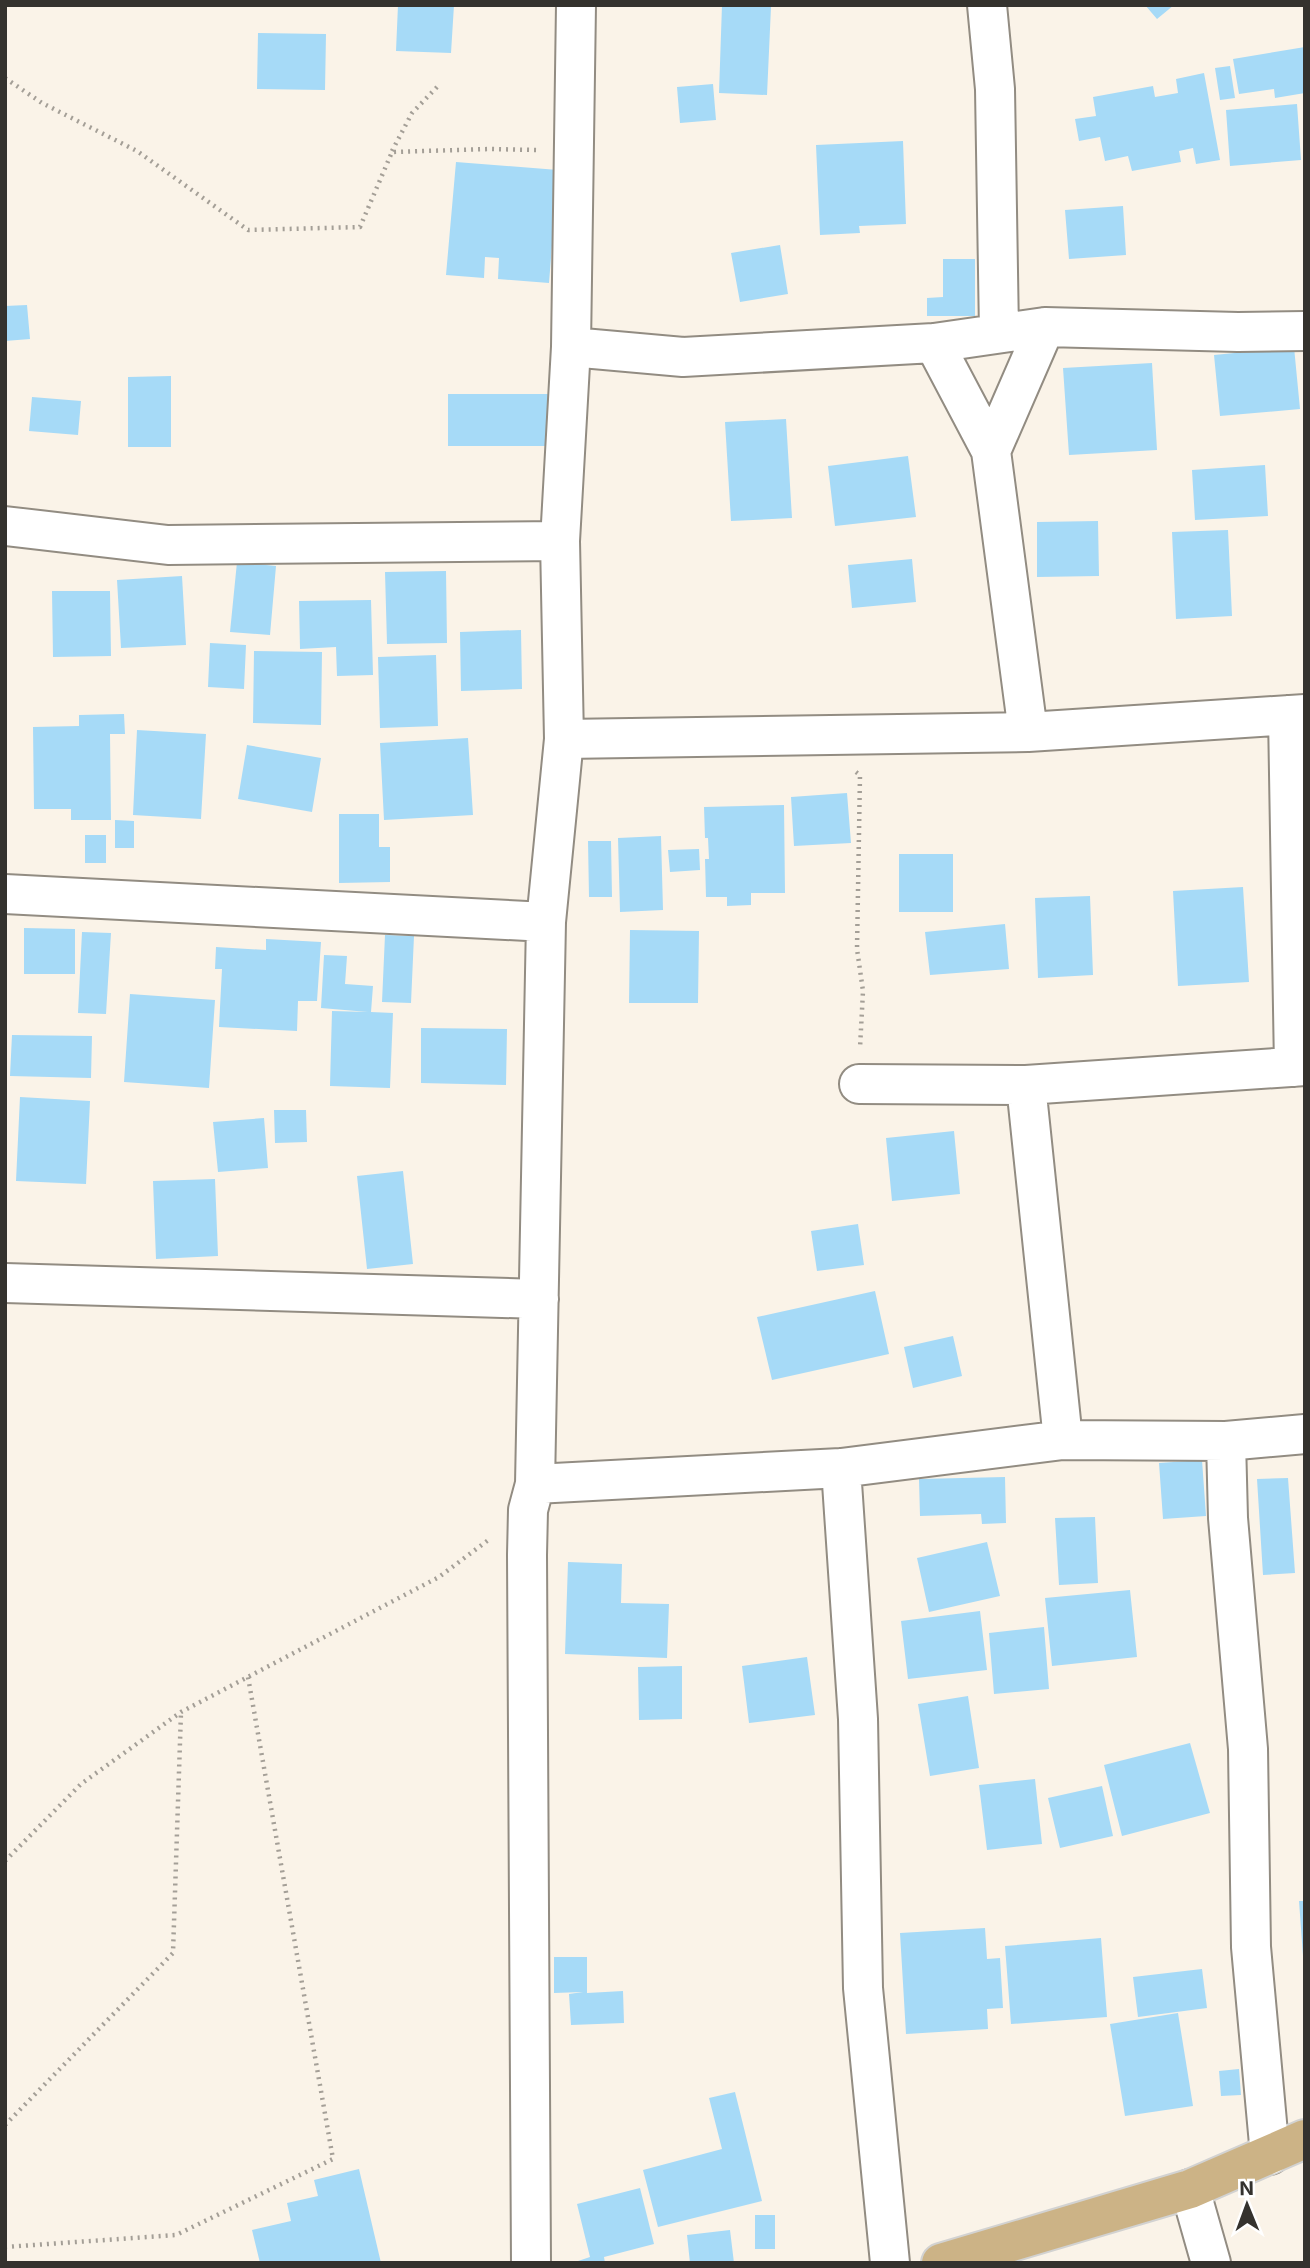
<svg xmlns="http://www.w3.org/2000/svg" width="1310" height="2268" font-family="Inter,sans-serif">
<style>
.building{fill:#a6daf7}
.lines{fill:none;stroke-linecap:round;stroke-linejoin:round}
.minor-casing{stroke:#928c82;stroke-width:42}
.major-casing{stroke:#d2d2d1;stroke-width:42}
.path{stroke:#a49f97;stroke-width:4.5;stroke-dasharray:2 5;stroke-linecap:butt}
.minor{stroke:#fff;stroke-width:38}
.major{stroke:#ccb386;stroke-width:38}
</style>
<rect width="100%" height="100%" fill="#faf3e8"/>
<path class="building" d="M398,5H454L451,53L396,51Z
M722,5L771,7L767,95L719,93Z
M1145,5H1174L1157,19Z
M258,33L326,34L325,90L257,89Z
M1305,47V93L1275,98L1274,89L1239,94L1233,59Z
M1230,66L1235,98L1220,100L1215,68Z
M1204,73L1220,160L1196,164L1193,148L1179,151L1181,162L1132,171L1128,156L1105,161L1100,137L1079,141L1075,119L1096,116L1093,97L1153,86L1155,97L1178,93L1176,79Z
M713,84L716,120L680,123L677,87Z
M1297,104L1301,160L1230,166L1226,110Z
M903,141L906,224L859,226L860,233L820,235L816,145Z
M456,162L558,170L549,283L498,279L499,258L485,257L484,278L446,275Z
M1123,206L1126,255L1069,259L1065,210Z
M780,245L788,294L740,302L731,253Z
M943,259H975V316H927V298L943,297Z
M27,305L30,339L5,341V306Z
M1294,347L1300,409L1220,416L1214,355Z
M1152,363L1157,450L1069,455L1063,368Z
M171,376V447H128V377Z
M448,394H550V446H448Z
M32,397L81,401L78,435L29,431Z
M786,419L792,518L731,521L725,422Z
M908,456L916,517L835,526L828,466Z
M1265,465L1268,516L1195,520L1192,470Z
M1098,521L1099,576L1037,577V522Z
M1228,530L1232,616L1176,619L1172,532Z
M912,559L916,602L852,608L848,565Z
M237,562L276,566L270,635L230,632Z
M446,571L447,643L387,644L385,572Z
M182,576L186,645L121,648L117,580Z
M52,591H110L111,656L53,657Z
M371,600L373,675L337,676L336,647L300,649L299,601Z
M521,630L522,689L461,691L460,632Z
M210,643L246,645L244,689L208,687Z
M254,651L322,652L321,725L253,723Z
M436,655L438,726L380,728L378,657Z
M124,714L125,734H110L111,820H71V809H34L33,727L79,726V715Z
M137,730L206,734L201,819L133,815Z
M468,738L473,815L384,820L380,743Z
M247,745L321,758L312,812L238,799Z
M847,793L851,843L794,846L791,797Z
M784,805L785,893H751V905L727,906V897H706L705,859H709L708,838H705L704,807Z
M339,814H379V847H390V882L339,883Z
M115,820L134,821V848H115Z
M85,835H106V863H85Z
M661,836L663,910L620,912L618,838Z
M588,841H611L612,897H589Z
M699,849L700,870L670,872L668,850Z
M899,854H953V912H899Z
M1243,887L1249,982L1178,986L1173,891Z
M1090,896L1093,975L1038,978L1035,898Z
M1005,924L1009,969L930,975L925,932Z
M24,928L75,929V974H24Z
M630,930L699,931L698,1003H629Z
M82,932L111,933L106,1014L78,1013Z
M385,935L414,936L411,1003L382,1002Z
M266,939L321,942L317,1001H298L297,1031L219,1027L222,969H215L216,947L266,950Z
M324,955L347,956L345,984L373,986L371,1012L393,1013L390,1088L330,1086L332,1011L368,1012L321,1008Z
M130,994L215,1000L209,1088L124,1082Z
M421,1028L507,1029L506,1085L421,1083Z
M12,1035L92,1036L91,1078L10,1076Z
M20,1097L90,1101L86,1184L16,1181Z
M274,1110H306L307,1142L275,1143Z
M264,1118L268,1168L218,1172L213,1122Z
M954,1131L960,1194L892,1201L886,1138Z
M403,1171L413,1264L367,1269L357,1176Z
M215,1179L218,1256L156,1259L153,1181Z
M858,1224L864,1265L817,1271L811,1231Z
M875,1291L889,1354L772,1380L757,1317Z
M953,1336L962,1376L913,1388L904,1347Z
M1202,1460L1206,1516L1163,1519L1159,1463Z
M1005,1477L1006,1523L982,1524L981,1514L920,1516L919,1479Z
M1288,1478L1295,1573L1263,1575L1257,1479Z
M1095,1517L1098,1583L1059,1585L1055,1518Z
M987,1542L1000,1596L929,1612L917,1558Z
M568,1562L622,1564L621,1603L669,1604L667,1658L565,1654Z
M1130,1590L1137,1657L1052,1666L1045,1598Z
M980,1611L987,1670L908,1679L901,1621Z
M1044,1627L1049,1689L994,1694L989,1633Z
M807,1657L815,1715L749,1723L742,1666Z
M682,1666V1719L639,1720L638,1667Z
M968,1696L979,1768L930,1776L918,1704Z
M1190,1743L1210,1813L1122,1836L1104,1765Z
M1035,1779L1042,1844L987,1850L979,1785Z
M1102,1786L1113,1836L1060,1848L1048,1798Z
M1299,1901H1305V1956H1303Z
M985,1928L987,1959L1000,1958L1003,2008L987,2009L988,2029L906,2034L900,1933Z
M1101,1938L1107,2017L1011,2024L1005,1946Z
M554,1957H587V1993L623,1991L624,2023L571,2025L569,1994L583,1992L554,1993Z
M1202,1969L1207,2008L1138,2017L1133,1977Z
M1178,2013L1193,2106L1125,2116L1110,2024Z
M1239,2069L1241,2095L1221,2096L1219,2071Z
M735,2092L762,2201L658,2227L643,2170L722,2149L709,2098Z
M359,2169L381,2263H260L252,2230L291,2221L287,2203L318,2196L314,2180Z
M640,2188L654,2244L604,2257L605,2263H572L590,2257L577,2204Z
M755,2215H775V2249H755Z
M730,2230L734,2263H690L687,2235Z"/>
<g class="lines">
<g class="minor-casing">
<path id="minor" d="M987,5L995,89L999,332
M934,343L991,451L1028,732
M571,347L683,357L934,343L1045,327L1238,332L1305,331
M991,451L1045,327
M5,526L168,545L560,541
M1288,715L1294,1067
M564,739L1028,732L1305,714
M5,894L546,922
M859,1084L1026,1085L1305,1066
M1026,1085L1063,1440
M5,1283L539,1299
M1226,1441L1228,1518L1248,1749L1251,1947L1270,2155
M841,1468L858,1719L863,1988L890,2263
M535,1484L841,1468L1063,1440L1226,1441L1305,1434
M1190,2189L1211,2263
M531,2263L527,1555L528,1510L535,1484L546,922L564,739L560,541L571,347L576,5"/>
</g>
<g class="major-casing">
<path id="major" d="M941,2263L1190,2189L1305,2139"/>
</g>
<path class="path" d="M5,78L42,103L137,151L248,230L360,227L392,152L490,149L537,150
M392,151L412,113L438,86
M856,772L860,775L857,949L863,991L860,1048
M5,1861L81,1784L181,1712L439,1577L491,1538
M5,2125L173,1953L181,1712
M5,2247L176,2235L333,2159L248,1677"/>
<use href="#minor" class="minor"/>
<use href="#major" class="major"/>
</g>
<rect width="1310" height="2268" fill="none" stroke="#34322e" stroke-width="14"/>
<g transform="translate(1247 2205) rotate(359)" stroke="#ffffff" stroke-width="5" paint-order="stroke">
<path d="M0-5L12 26L0 18L-12 26Z" fill="#34322e"/>
<text y="-10" font-size="19" font-weight="bold" text-anchor="middle" fill="#34322e">N</text>
</g>
</svg>
